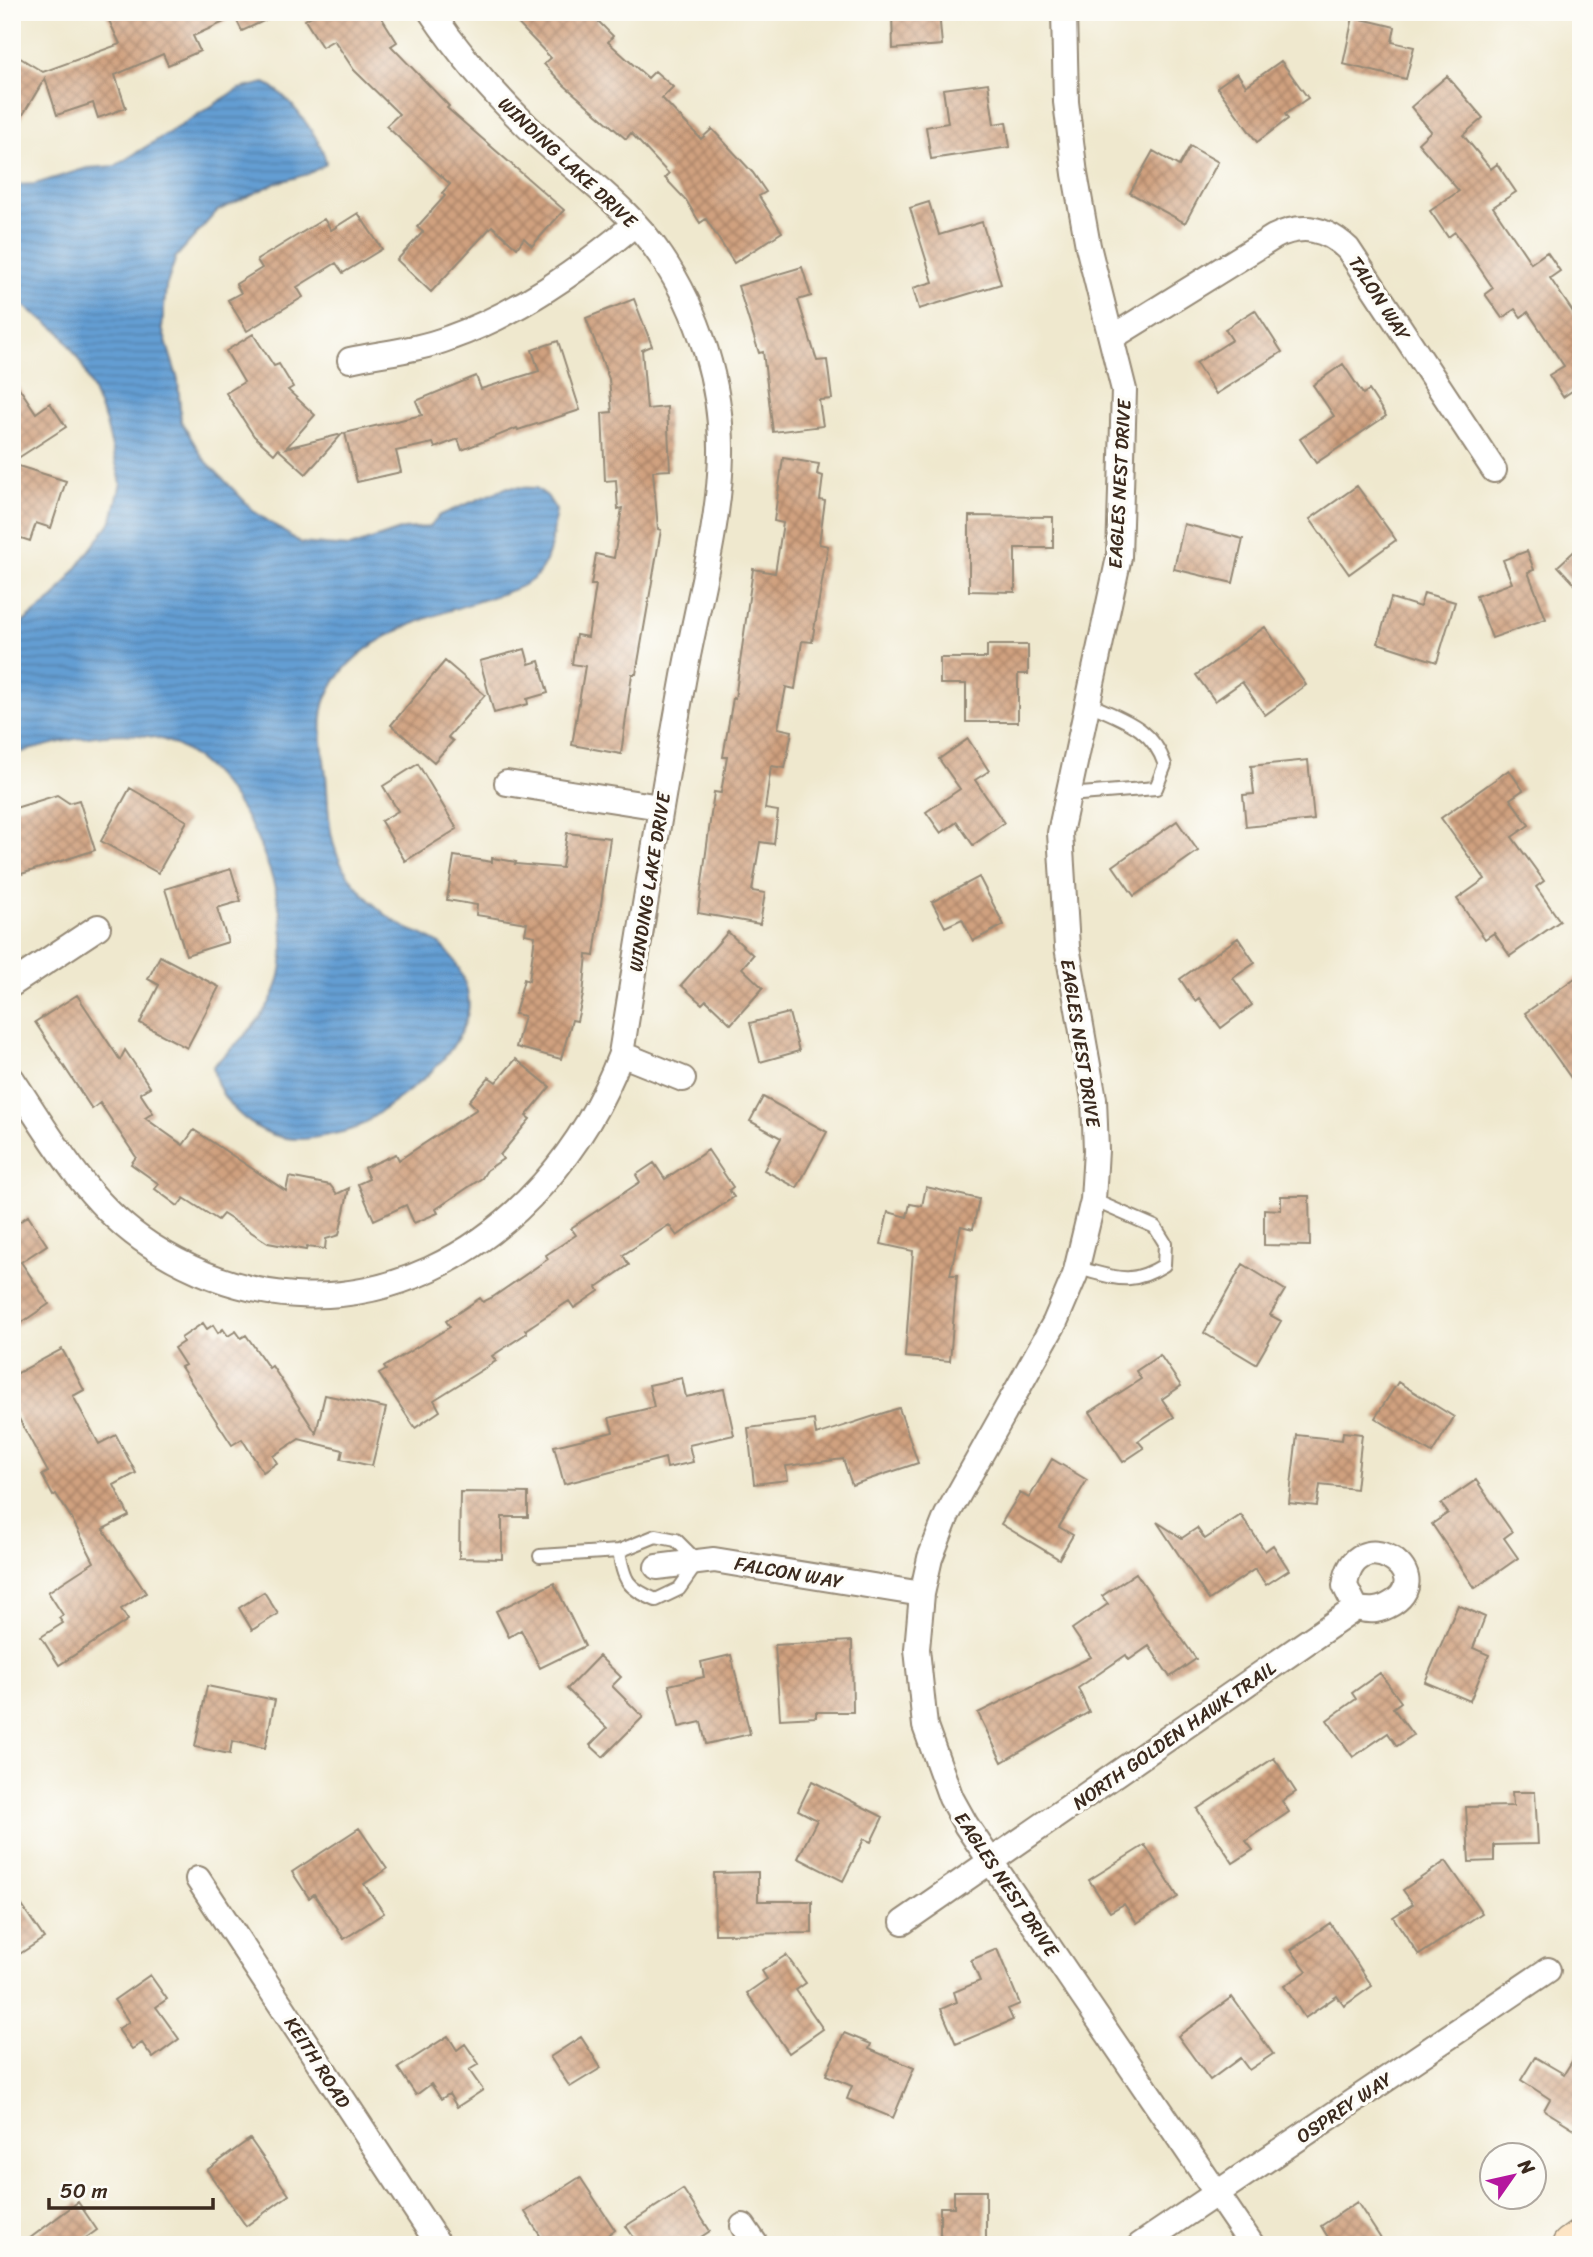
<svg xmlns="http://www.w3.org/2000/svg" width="1593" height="2257" font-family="Sriracha,sans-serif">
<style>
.water{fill:url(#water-rules);stroke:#506478;stroke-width:2}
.building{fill:url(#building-cross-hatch)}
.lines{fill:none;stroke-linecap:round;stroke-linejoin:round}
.lane-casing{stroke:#958976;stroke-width:16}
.street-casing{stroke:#958976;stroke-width:28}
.secondary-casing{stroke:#958976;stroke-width:38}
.lane{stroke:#fff;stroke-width:12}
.street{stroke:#fff;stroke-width:24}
.secondary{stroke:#fde5c5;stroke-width:35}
.labels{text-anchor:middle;stroke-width:7;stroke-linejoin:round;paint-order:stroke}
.street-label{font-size:19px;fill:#3b2a1e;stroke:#fdfcf7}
</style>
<defs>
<pattern id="water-rules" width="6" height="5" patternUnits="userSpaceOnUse" patternTransform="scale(1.75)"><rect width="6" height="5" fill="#649ed3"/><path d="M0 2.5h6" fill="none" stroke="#5481ab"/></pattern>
<pattern id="building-cross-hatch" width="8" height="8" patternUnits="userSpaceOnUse" patternTransform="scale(1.75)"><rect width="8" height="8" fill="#d0a17f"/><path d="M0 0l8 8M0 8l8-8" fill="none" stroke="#aa8367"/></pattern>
</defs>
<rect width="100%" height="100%" fill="#fdfcf7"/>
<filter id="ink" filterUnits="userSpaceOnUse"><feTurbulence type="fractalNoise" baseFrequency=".0143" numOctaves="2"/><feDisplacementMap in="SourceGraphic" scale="14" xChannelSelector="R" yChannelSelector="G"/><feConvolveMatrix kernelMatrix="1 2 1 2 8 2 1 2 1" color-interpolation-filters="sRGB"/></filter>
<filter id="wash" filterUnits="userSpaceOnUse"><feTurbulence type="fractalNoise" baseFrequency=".00686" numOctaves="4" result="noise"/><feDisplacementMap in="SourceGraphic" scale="28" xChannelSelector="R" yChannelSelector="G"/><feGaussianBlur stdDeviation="1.57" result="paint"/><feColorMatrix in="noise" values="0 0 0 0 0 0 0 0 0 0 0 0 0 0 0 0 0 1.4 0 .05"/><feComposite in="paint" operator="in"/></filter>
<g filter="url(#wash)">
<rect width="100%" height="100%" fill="#efe8ce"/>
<path class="water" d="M265,83C286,92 324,141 326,164L308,174L276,183L217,211L176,257L166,287L162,328L178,380L181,421L203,458L255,512L301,543L350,547L403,529L429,527L440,515L508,487L536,488L547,496L556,510C553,532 552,563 533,579C519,590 497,595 479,601C424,619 353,638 327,696C317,719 323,752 326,775C329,809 327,843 346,872C360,892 379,911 399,924C412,932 430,936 442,946C458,960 472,991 468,1012C458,1056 417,1086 383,1110C375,1115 365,1124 356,1128C341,1133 315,1139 299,1139C259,1139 218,1105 213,1066C238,1042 267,1018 278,983C302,904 237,750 148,736C105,729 53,743 12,755V631L55,597L112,520L121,483L105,420L82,365L61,333L21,304L12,303V185L35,184L87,168L115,166L239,89Z"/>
<g id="blocks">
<path class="building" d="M105,12H283L242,31L235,17L193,36L200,51L168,65L163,54L115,75L126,108L98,118L93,103L57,115L45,78L12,133V53L43,72L120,44Z
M318,12H378L397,42L391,46L449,106L447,108L564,210L532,246L524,238L517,248L492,226L431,292L397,260L423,232L417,227L445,196L442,193L450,184L386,126L399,114L354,70L334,40L322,47L305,20Z
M507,12H589L613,36L608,42L648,78L655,71L673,87L662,98L701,139L712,129L753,173L766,192L759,196L782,232L734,263L706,219L700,223L686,200L665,178L669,174L631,133L626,139L564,85L544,64L551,58Z
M892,12H939L942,45L893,49Z
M1353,17L1395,27L1392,42L1414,47L1406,79L1343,64Z
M1281,61L1308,98L1285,114L1288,119L1257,142L1217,87L1237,73L1246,86Z
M1447,76L1483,118L1463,135L1491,169L1497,164L1516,192L1493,207L1531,263L1547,252L1560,271L1550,278L1581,324V390L1578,387L1563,397L1549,375L1564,366L1528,312L1521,317L1515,309L1502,318L1485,294L1493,288L1455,232L1448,237L1430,211L1459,191L1418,143L1431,131L1411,107Z
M988,83L994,124L1006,122L1010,147L931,159L926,127L948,123L943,89Z
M1190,146L1218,162L1185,223L1130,193L1153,151L1179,166Z
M929,202L939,235L982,222L1001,284L919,309L913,288L933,282L910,208Z
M358,213L382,249L343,273L336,263L297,287L303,297L247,331L228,300L241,293L236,284L262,268L257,260L324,219L331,230Z
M802,267L811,296L798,300L817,361L827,360L832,399L819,400L823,426L773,432L763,352L759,353L738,286Z
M634,299L652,346L642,350L647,409L667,407L670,470L653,471L658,529L661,530L636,674H632L621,754L572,745L585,666L572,664L576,635L588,637L596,585H591L596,554L614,558L622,508L618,509L616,480L605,481L602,413L612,412L609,379L586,318Z
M1255,310L1282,352L1216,394L1196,363L1232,340L1225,329Z
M253,334L274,366L279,364L293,387L288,390L315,415L286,448L342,434L306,474L278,449L274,454L254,436L226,393L244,382L226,351Z
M558,341L580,410L518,430L517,428L462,450L458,439L435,448L433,443L396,451L401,472L357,482L345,433L422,415L416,401L476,376L481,389L539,371L532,350Z
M1343,364L1363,394L1369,390L1386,416L1316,463L1300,439L1334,416L1313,385Z
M12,377L36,413L50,403L66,427L12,462Z
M783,458L819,464L817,474L823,476L820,500L825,501L819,544L828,546L812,642L802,641L795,689L786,687L778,728L792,731L785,768L771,766L765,809L778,811L774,844L760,842L752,891L765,893L760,924L698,913L714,792L721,793L727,757H723L733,698L735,699L753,569L775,573L783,523L774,521Z
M12,464L66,481L51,528L36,523L30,541L12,535Z
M1357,486L1396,540L1349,574L1310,519Z
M969,516L1053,517V548H1015V592L969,591Z
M1184,524L1243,539L1233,583L1174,569Z
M1581,545V591L1558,566Z
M1527,551L1534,570L1528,572L1546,619L1492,638L1476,596L1512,583L1503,560Z
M1424,593L1455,602L1437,662L1378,643L1391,598L1420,607Z
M1265,627L1306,685L1265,715L1242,682L1215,701L1196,675Z
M987,645H1028V674H1018V722H966V684H940V658H987Z
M525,649L529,664L539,661L548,693L527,699L528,704L494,713L480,661Z
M445,661L485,695L448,737L453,741L434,762L391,725Z
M968,739L989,771L975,780L1004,823L973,845L957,822L941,833L926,812L960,789L939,759Z
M1308,760L1314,820L1246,827L1243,795L1254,794L1251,766Z
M418,764L457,829L405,861L381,821L398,811L383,786Z
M1509,770L1523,790L1510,799L1529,825L1512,837L1544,881L1536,887L1560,921L1510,956L1494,933L1485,939L1457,899L1485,879L1441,818Z
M130,788L187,821L158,873L101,841Z
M57,795L69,803L79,800L95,850L12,877V809Z
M1177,821L1198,851L1134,896L1113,866Z
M567,833L610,838L594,956L587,955L583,995L577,1021L572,1020L561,1059L516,1047L524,1016L515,1014L524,979L529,981L535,936L525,934L527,923L476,915L477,905L447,900L454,856L492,862V858L516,862L515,864L562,868Z
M231,869L241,901L217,908L228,942L186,955L165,889Z
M979,877L1004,925L973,941L962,919L945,927L932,902Z
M728,932L753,955L742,968L763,988L731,1024L706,1000L702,1004L681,985Z
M1238,938L1255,963L1233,978L1252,1005L1221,1028L1199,998L1195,1001L1180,979Z
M160,956L219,987L187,1048L140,1023L159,985L148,979Z
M1581,974V1092L1525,1013Z
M77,995L120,1060L125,1050L150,1087L140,1093L153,1113L145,1118L183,1145L194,1130L286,1191L289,1177L330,1185L337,1194L349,1188L339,1235L326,1239L325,1249L307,1247L306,1250L268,1243L223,1214L218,1220L184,1198L178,1206L155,1189L159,1184L131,1164L136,1157L100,1103L92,1109L35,1022Z
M789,1013L799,1051L760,1062L750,1023Z
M516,1059L550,1087L526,1116L530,1119L500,1155L503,1159L487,1170L482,1178L436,1209L438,1213L414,1223L406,1205L374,1220L358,1184L369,1179L364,1168L396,1154L399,1160L477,1109L469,1101L489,1077L496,1082Z
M763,1097L827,1132L797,1188L764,1170L781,1138L750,1121Z
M708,1150L733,1187L729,1190L734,1197L677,1236L669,1225L623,1255L629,1265L597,1287L599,1291L574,1308L569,1301L525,1330L527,1333L492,1356L496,1361L434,1400L440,1411L415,1428L379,1374L386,1370L384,1367L450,1327L446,1321L480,1298L483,1302L493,1297L548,1259L546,1255L576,1235L571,1228L640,1182L636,1175L654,1163L665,1179Z
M926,1187L979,1199L973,1229L961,1226L950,1275H957L950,1361L905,1357L913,1251L881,1244L888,1212L907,1217L910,1204L922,1206Z
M1281,1196H1309L1310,1246L1264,1245V1209L1281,1210Z
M28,1216L47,1245L21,1262L49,1304L12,1329V1227Z
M1243,1264L1285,1290L1270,1315L1281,1321L1256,1364L1204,1333Z
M203,1323L207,1329L213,1325L218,1333L223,1329L228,1336L236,1331L241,1338L246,1335L269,1368L272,1366L316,1433L325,1395L386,1408L372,1466L341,1459L343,1450L299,1439L273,1456L277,1463L263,1472L242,1439L232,1445L181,1367L185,1365L174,1348L183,1342L181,1338Z
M62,1349L84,1390L73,1396L99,1444L116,1435L136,1473L114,1485L129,1516L103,1529L146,1593L121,1609L128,1620L59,1665L41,1637L63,1623L59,1618L63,1615L48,1592L94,1562L72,1519L56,1494L53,1496L42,1475L48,1472L12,1406V1376Z
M1160,1355L1181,1386L1162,1399L1174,1417L1138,1441L1144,1448L1123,1462L1090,1412L1141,1379L1136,1371Z
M682,1378L686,1397L724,1389L734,1435L689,1445L693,1462L667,1468L665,1458L564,1484L554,1446L613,1432L609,1418L654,1407L649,1385Z
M1398,1382L1454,1417L1432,1453L1375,1418Z
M899,1408L918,1463L852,1485L843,1459L786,1466L788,1480L754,1484L748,1428L814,1420L816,1435Z
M1343,1432L1362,1434L1356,1489L1320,1485L1317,1506L1289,1503L1297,1435L1342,1440Z
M1052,1459L1087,1480L1059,1527L1073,1535L1059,1559L1001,1524L1020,1493L1029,1498Z
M1476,1480L1512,1532L1504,1538L1518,1558L1475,1588L1432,1524L1448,1513L1441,1504Z
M460,1492L528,1493V1517H502V1559L459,1558Z
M1241,1515L1265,1551L1273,1545L1289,1570L1266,1585L1255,1569L1209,1600L1157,1522L1182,1538L1197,1528L1205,1539Z
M1136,1573L1196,1659L1170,1677L1149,1646L1129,1660L1126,1655L1078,1688L1089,1712L1002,1762L978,1713L1091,1657L1072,1629L1108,1604L1102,1596Z
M554,1583L585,1646L540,1668L521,1630L509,1637L496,1611Z
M264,1592L278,1614L252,1630L239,1608Z
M1458,1605L1485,1617L1473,1648L1489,1655L1470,1701L1425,1682Z
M852,1641L853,1712H816V1717L780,1719L775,1645Z
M731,1655L750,1734L706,1744L701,1722L679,1727L669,1685L704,1677L701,1662Z
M599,1656L621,1677L612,1686L643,1717L603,1757L590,1745L607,1728L567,1689Z
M1380,1673L1401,1702L1393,1708L1413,1735L1397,1746L1388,1733L1353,1757L1327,1720L1356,1699L1352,1693Z
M207,1686L275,1700L265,1748L232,1741L230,1754L195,1747Z
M1274,1758L1296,1792L1282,1801L1289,1812L1246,1841L1253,1850L1233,1863L1197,1809Z
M812,1781L883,1817L871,1842L864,1839L843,1881L798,1858L817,1820L798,1810Z
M1512,1792H1535L1538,1844L1494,1845V1861L1469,1862L1466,1807L1513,1806Z
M359,1828L387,1869L364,1884L384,1913L344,1939L314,1894L309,1898L292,1872Z
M1145,1845L1178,1897L1137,1923L1124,1904L1110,1912L1089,1880Z
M1446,1861L1482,1913L1419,1955L1393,1917L1413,1904L1403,1890Z
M758,1872V1901H812V1933L715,1934L714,1873Z
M12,1891L44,1938L12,1959Z
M1330,1923L1372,1986L1344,2006L1337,1996L1305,2018L1284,1986L1307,1971L1291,1950Z
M997,1949L1020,2004L1008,2009L1013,2020L956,2044L941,2009L957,2002L954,1992L980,1981L971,1960Z
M786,1955L806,1983L796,1990L823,2029L789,2053L747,1993L767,1979L762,1971Z
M150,1975L167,1999L156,2007L179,2039L153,2058L142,2043L132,2049L118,2029L129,2022L114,2000Z
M1232,1997L1273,2054L1249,2070L1240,2058L1210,2080L1178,2036Z
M844,2033L871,2044L869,2049L914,2068L893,2118L847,2099L852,2086L826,2075Z
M448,2036L457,2050L465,2044L479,2064L469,2070L483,2090L457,2107L449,2094L441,2099L431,2084L416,2095L398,2068Z
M581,2037L601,2068L570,2087L550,2057Z
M1581,2047V2133L1544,2110L1550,2099L1521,2080L1535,2057L1564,2074Z
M250,2139L289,2195L246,2226L207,2170Z
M580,2177L615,2230L593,2245H546L525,2212Z
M683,2189L710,2231L689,2245H639L626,2226Z
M954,2191H986V2245H940V2207H954Z
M78,2202L97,2230L76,2245H21Z
M1357,2202L1385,2245H1333L1321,2226Z"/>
</g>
</g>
<g filter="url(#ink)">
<use href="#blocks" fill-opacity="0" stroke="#958976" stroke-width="2"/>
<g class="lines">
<g class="lane-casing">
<path id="lane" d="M1068,795L1156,788L1165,765C1152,726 1121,719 1087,703
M1077,1268C1115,1277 1129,1287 1164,1265L1165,1243L1155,1227L1093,1200
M540,1556L619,1551L656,1536L676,1540L698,1562L679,1589L656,1600C627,1588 624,1581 619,1551"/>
</g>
<g class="street-casing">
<path id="street" d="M1064,12L1066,102L1075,174L1088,246L1124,390L1119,557L1060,833L1067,947L1094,1099L1096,1150L1093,1200L1075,1275L1055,1322L947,1515L930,1558L922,1594L917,1649L925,1726L951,1798L966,1825L1252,2245
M1111,338L1274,237C1302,223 1326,228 1348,249L1494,470
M350,360C382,353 418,350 449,338C519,313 578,271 635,224
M507,783L660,807
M12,984L98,927
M621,1054L683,1079
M12,1079C52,1139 88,1205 150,1245C343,1369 547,1249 621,1054C641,928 661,802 684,676C697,606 720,524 721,453C722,385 699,312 661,256C626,204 573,170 528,127C492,92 459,54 431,12
M657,1567L714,1560L922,1594
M198,1879L439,2245
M903,1922L1356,1608L1345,1586C1354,1518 1439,1573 1393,1603C1380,1611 1371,1612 1356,1608
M743,2226L756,2245
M1140,2245L1548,1970"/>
</g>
<g class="secondary-casing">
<path id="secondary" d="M1570,2245L1581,2237"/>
</g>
<use href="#lane" class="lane"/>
<use href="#street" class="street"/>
<use href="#secondary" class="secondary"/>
</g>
</g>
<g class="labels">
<g class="street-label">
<text transform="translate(568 162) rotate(43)" y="7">WINDING LAKE DRIVE</text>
<text transform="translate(1380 298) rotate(57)" y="7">TALON WAY</text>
<text transform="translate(1119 484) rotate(-87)" y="7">EAGLES NEST DRIVE</text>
<text transform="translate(649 882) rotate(-81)" y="7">WINDING LAKE DRIVE</text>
<text transform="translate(1081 1043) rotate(81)" y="7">EAGLES NEST DRIVE</text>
<text transform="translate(789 1572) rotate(10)" y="7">FALCON WAY</text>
<text transform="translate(1174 1735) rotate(-35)" y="7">NORTH GOLDEN HAWK TRAIL</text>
<text transform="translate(1007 1884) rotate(56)" y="7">EAGLES NEST DRIVE</text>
<text transform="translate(318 2062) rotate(57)" y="7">KEITH ROAD</text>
<text transform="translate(1344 2107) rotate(-34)" y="7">OSPREY WAY</text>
</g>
</g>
<rect width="1593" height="2257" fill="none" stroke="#fdfcf7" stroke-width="42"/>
<g transform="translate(1513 2176) rotate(56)"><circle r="33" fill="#fdfcf7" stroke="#afa8a0" stroke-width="2"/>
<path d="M0-5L12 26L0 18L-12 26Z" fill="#b5179e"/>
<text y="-10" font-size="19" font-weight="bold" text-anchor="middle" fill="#3b2a1e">N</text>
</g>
<path d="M49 2198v10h164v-10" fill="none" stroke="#3b2a1e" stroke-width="3.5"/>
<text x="60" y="2198" font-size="21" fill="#3b2a1e" stroke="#fdfcf7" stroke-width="5" paint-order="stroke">50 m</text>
</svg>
